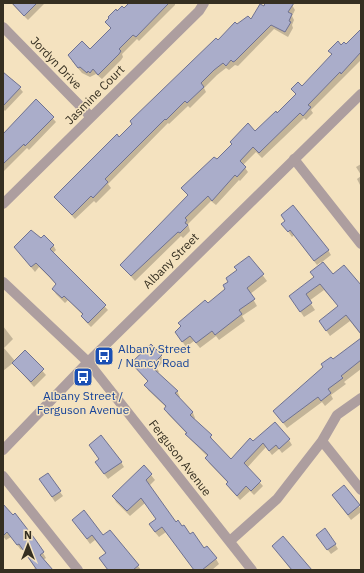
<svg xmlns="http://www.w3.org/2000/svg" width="364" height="573" font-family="'IBM Plex Sans',sans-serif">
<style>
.shadow{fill:#0003}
.building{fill:#aaadca;stroke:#6f7292}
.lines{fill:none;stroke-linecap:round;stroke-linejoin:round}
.minor{stroke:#ad9e9f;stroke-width:10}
.tertiary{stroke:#ad9e9f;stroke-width:10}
.labels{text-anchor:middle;stroke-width:3;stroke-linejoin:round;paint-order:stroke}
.street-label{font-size:12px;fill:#352f21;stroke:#f4e2bf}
.transit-label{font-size:12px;fill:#164399;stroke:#f4e2bf;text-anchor:start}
</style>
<rect width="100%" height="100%" fill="#f4e2bf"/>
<path class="shadow" d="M11,3H45L28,20Z
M130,3H175V5L139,41L137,39L122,54L123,57L121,60L102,79L96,74L90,77L82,73L72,61L90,50L111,29L107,22Z
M267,3H289L292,5L295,10L292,16L294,20L292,25L293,28L288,37L274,29L238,66L235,65L229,70L226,68L217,75L204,88L206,92L190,108L188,106L169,124L168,123L108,184L111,188L96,203L94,201L75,219L55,197L119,138L218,41L237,26L251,21L266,9Z
M361,30V60L311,110L313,113L306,120L304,118L262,158L256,152L243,165L248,172L240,181L239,180L216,205L211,201L188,224L190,231L183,238L181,236L135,281L121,265L188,196L183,189L277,114L296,95L293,89L302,87L332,55L330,51L346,46Z
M3,73L11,81L12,79L23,92L5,111L3,109Z
M36,100L56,122L29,150L27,148L3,172V135Z
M361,164V175L356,167Z
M361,176V187L357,179Z
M283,224L328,250L331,255L322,262L333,275L361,287V335L350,321L330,336L320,321L339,307L324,290L309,301L315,310L304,317L294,302L315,278L322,264L321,262L317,265L294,235L292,237Z
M41,239L53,245L56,250L53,253L108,310L91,327L85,321L82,316L83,315L68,300L65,303L56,294L53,289L57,285L39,267L35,272L19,252Z
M249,257L267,281L250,294L257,306L242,316L245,321L219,340L216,336L200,348L194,341L186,347L176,332L227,289L229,282Z
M3,326L13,339L4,348L15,361L25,352L46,375L34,387L13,363L3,371Z
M361,338V369L344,382L346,384L331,395L333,399L325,406L322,402L287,428L274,411Z
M161,356L164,361L157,368L159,372L157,373L177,391L180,397L178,398L193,413L195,418L194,420L211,436L213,442L231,461L275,423L289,440L292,445L282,453L279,449L272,455L266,447L247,468L263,486L254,495L250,491L240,500L230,489L227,484L228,483L209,463L206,458L208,457L190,439L187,434L168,414L165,409L166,407L148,390L146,385L148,382L132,363Z
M121,462L124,467L108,479L99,467Z
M151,475L155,480L149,486L176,523L216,559L219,564L212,570H195L166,532L159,537L153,530L157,519L145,503L130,516L116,502L113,496Z
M40,479L60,492L63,496L55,502Z
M343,487L361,509V512L351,520L333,496Z
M3,505L13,516L15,515L43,553L46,558L43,560L51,570H33L35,568L22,549L21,550L11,537L6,540L3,536Z
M73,520L138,566L141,570H108L103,564L106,554L95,540L90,544Z
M320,540L335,544L338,549L331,554Z
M273,546L311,570H291Z"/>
<path class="building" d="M12,3H37L24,16Z
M129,3H169L136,37L133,35L119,49L121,51L119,54L98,75L93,69L90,73L88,71L87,73L80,67L78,68L68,55L82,41L90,49L111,28L105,22L109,18L108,17L116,9L117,11L122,6L124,8Z
M265,3H294L288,12L292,14L289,21L291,22L285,32L271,25L235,61L233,62L231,60L226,66L223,63L214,70L201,83L204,87L187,103L185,101L166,120L165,119L105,179L108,182L93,198L91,196L72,215L54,197L117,134L119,137L132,124L130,121L216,38L218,40L235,22L237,24L248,16L251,19L260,4L264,6Z
M361,29V52L341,74L340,72L308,105L311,107L303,116L300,113L259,153L253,147L240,161L246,167L237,177L235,175L212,201L208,196L185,218L187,220L185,223L188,225L180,233L178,232L131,276L120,265L188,195L181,188L214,157L217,159L232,144L230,142L248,123L255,131L276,111L277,113L296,94L291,89L298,82L302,86L332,54L328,51L338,41L341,45L344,42L346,44Z
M3,72L21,87L3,106Z
M36,99L54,117L25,146L24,144L3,164V134Z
M293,205L329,250L314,261L290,230L288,232L281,224L285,221L281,215Z
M31,230L41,238L44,235L54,245L50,249L106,305L88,323L81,316L83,314L64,296L62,298L52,289L56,284L50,277L36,263L31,267L14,247Z
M249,256L264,274L247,288L255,299L239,310L242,314L215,335L212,331L196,343L190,336L182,342L175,332L181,326L178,323L205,300L208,303L225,289L223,285L228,282L226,278L237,270L234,267Z
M323,262L333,274L344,265L361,285V334L346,315L326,331L319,321L338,306L320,284L306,294L312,303L300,312L289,296L314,277L310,272Z
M361,338V360L341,376L343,378L328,389L331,393L321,401L318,397L283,423L273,411L323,367L321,364L331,357L333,359Z
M151,344L162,355L154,363L157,366L154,369L178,391L175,393L193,412L190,415L212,435L210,437L231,459L250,438L253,441L275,422L290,439L279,449L276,445L269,451L263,443L244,463L261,481L251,491L246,486L237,496L226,484L228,482L205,458L208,455L185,434L187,433L164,409L166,406L144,385L148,381L131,363Z
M25,350L44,369L31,382L12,363Z
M101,435L122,462L104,474L95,462L99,459L89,445Z
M144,465L152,474L146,480L176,522L178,520L182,526L184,525L190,534L193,532L204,548L207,546L217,558L202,570H194L162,527L155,532L149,524L156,519L141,498L127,511L112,496Z
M48,473L61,491L52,497L39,479Z
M344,485L360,505L348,515L332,495Z
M3,504L13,515L15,513L35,539L44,552L40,555L53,570H37L19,544L17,545L7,532L3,536Z
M84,510L103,535L110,530L139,565L133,570H108L99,558L106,553L92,535L87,539L72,520Z
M325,528L336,544L327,550L316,535Z
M283,536L300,556L312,570H292L272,546Z"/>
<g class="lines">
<path class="minor" d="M3,27L91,117
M294,159L361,244
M3,204L199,11L204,3
M3,282L88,362L252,570
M322,441L361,490
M3,476L78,570
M230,541L277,499L322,441L337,415L361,398"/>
<path class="tertiary" d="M3,450L88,362L361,94"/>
</g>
<defs>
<g id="bus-square" transform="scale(1)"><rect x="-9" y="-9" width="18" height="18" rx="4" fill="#1a4fb4" stroke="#f4e2bf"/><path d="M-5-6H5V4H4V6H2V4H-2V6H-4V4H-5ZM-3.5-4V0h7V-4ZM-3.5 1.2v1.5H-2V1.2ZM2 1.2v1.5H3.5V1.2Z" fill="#fff"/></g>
</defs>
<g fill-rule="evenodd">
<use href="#bus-square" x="104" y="356"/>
<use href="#bus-square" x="83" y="377"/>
</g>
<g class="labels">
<g class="street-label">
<text transform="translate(56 63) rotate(46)" y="4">Jordyn Drive</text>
<text transform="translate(95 95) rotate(-45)" y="4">Jasmine Court</text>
<text transform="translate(171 261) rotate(-45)" y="4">Albany Street</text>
<text transform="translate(180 458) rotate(52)" y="4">Ferguson Avenue</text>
</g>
<g class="transit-label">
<text x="118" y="353">Albany Street<tspan x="118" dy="14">/ Nancy Road</tspan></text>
<text x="83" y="400" text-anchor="middle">Albany Street /<tspan x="83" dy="14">Ferguson Avenue</tspan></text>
</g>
</g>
<rect width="364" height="573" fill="none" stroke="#352f21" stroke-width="8"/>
<g transform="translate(28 545)" stroke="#f4e2bf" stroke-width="3" paint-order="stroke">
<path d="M0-3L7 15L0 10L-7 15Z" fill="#352f21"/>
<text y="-6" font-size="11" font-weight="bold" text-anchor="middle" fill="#352f21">N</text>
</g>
</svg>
